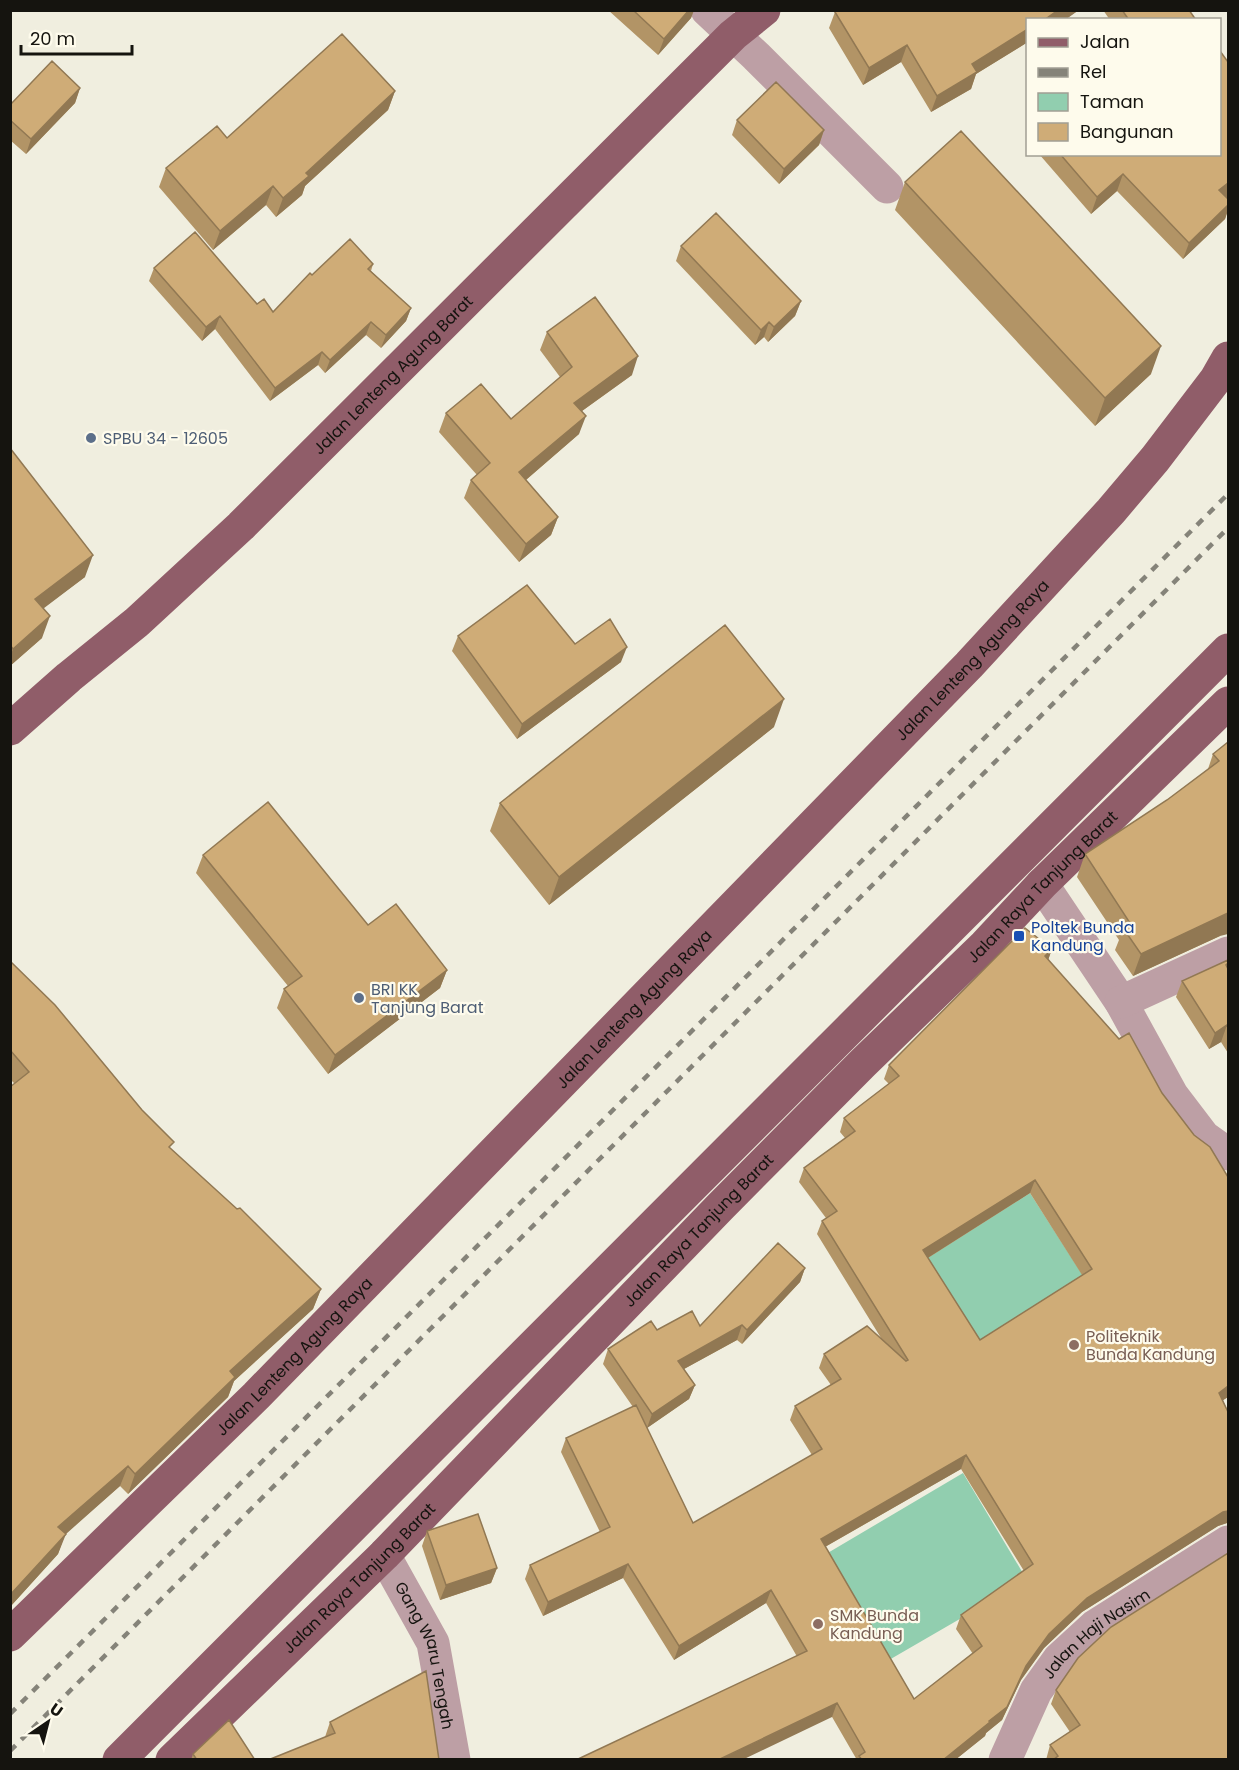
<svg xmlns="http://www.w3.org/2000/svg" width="1239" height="1770" font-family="Poppins,sans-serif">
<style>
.green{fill:#91ceaf}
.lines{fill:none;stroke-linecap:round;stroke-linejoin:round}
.street{stroke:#bd9fa5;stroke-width:33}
.primary{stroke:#905d69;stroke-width:33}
.rail{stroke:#858379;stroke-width:4.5;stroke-dasharray:8 8;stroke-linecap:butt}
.wall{fill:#b29466;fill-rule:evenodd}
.shaded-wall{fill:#917853}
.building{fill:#cfac77;stroke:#917853;stroke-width:1.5;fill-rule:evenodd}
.service-dot{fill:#5c6f8a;stroke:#fefbec;stroke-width:2}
.transit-dot{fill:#1a4fb4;stroke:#fefbec;stroke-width:2}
.education-dot{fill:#8d6e63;stroke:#fefbec;stroke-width:2}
.labels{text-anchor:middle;stroke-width:4.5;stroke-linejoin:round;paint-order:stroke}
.street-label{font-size:16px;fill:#15140f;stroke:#fefbec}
.service-label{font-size:16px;fill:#4e5e75;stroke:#fefbec;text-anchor:start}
.transit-label{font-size:16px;fill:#164399;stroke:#fefbec;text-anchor:start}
.education-label{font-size:16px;fill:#785e54;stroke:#fefbec;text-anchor:start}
</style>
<rect width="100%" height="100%" fill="#f0eedf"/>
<path class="green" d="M1030,1193L1087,1282L975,1353L918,1264Z
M963,1473L1027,1580L889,1660L826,1554Z"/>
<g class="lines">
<g class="street">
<path d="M707,10L756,56L887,187"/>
<path d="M1042,884L1121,1002L1172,1095L1204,1137L1228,1154"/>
<path d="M1121,1002L1228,953"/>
<path id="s1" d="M384,1555L433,1643L454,1760"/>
<path id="s2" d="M1005,1760L1036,1691L1059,1659L1095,1626L1228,1542"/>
</g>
<g class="primary">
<path id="s3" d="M10,729L69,677L137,622L241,526L733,35L764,10"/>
<path id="s4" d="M10,1635L256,1396L969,665L1111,511L1155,459L1216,379L1228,358"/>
<path d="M119,1760L1228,650"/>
<path id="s5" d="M172,1760L384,1555L720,1207L863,1063L985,945L1042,884L1228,703"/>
</g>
<path class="rail" d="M10,1714L1228,494
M10,1751L1228,528"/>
</g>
<path class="wall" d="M608,10H694L691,18L658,55Z
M837,10H1079L976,74L971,89L931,112L901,62L863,85L829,28L835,12Z
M1103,10H1189L1196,20H1110Z
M1228,62V196L1226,197L1228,199V210L1225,219L1183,259L1117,191L1091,214L1039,154H1220Z
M80,88L75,103L26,154L10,140V105Z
M395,91L388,110L305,186L302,195L276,217L266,205L213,250L159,187L166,168L227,138Z
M737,120L824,130L819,145L779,184L732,135Z
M905,182L1151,374L1095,426L895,210Z
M681,246L801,301L795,316L768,342L764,337L755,345L676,261Z
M373,264L371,271L411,308L406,321L381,348L366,335L325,373L318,365L270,401L215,329L202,341L149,281L154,268L257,304L273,312L312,275Z
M547,332L632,375L582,411L579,434L526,480L558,517L551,535L519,562L464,498L471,480L477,475L439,432L446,413L511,419L560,377L540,350Z
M10,448L85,577L43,608L42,638L10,666Z
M458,636L575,644L621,662L517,739L452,651Z
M774,727L549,905L490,831L500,803Z
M1228,742L1220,936L1133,976L1115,950L1119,940L1077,877L1085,854L1167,800L1208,769L1213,754Z
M203,855L368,925L447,970L440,988L328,1074L277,1008L284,989L288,986L196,873Z
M1052,949L1048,960L1162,1093L1194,1135L1228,1177V1397L1223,1400L1228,1412V1524L1227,1523L1218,1526L1082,1612L1044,1648L1021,1680L1002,1720L986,1733L985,1736L955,1760H857L766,1603L674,1660L623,1578L543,1616L525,1579L530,1565L600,1532L561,1452L566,1438L633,1407L603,1364L608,1349L657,1330L700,1326L805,1268L800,1282L742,1344L737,1340L684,1369L695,1385L689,1399L647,1428L693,1523L812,1455L790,1420L795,1406L831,1385L819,1368L824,1354L881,1338L817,1234L822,1221L826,1218L799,1182L804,1168L845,1138L840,1132L844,1118L889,1084L884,1079L889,1065ZM1030,1193L1082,1275L980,1340L928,1258ZM961,1469L1024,1571L961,1615L956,1629L973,1654L914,1699L825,1547Z
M1228,960V1053L1221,1042L1209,1049L1176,997L1182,981Z
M10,961L171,1150L321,1289L313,1309L234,1381L228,1397L128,1494L120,1486L65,1534L58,1554L10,1607V1087L15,1084L10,1079Z
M427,1531L497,1568L491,1583L440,1600L422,1546Z
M1056,1690L1228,1760H1046L1050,1745L1070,1732L1051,1704Z
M330,1722L439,1760L325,1737Z
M193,1754L255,1760H191Z"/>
<path class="shaded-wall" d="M689,10H694L691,18L658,55L664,39Z
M1058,10H1079L1065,20H1044Z
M1028,29V42L976,74L971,89L931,112L937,96L972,64Z
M907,45L901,62L863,85L869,68Z
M80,88L75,103L26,154L31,139Z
M395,91L388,110L305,186L302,195L276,217L283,198L306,173Z
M824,130L819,145L779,184L784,169Z
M1123,174L1117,191L1091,214L1097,197Z
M1228,183V196L1213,206L1219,190Z
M273,186L266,205L213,250L220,231Z
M1228,205V210L1225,219L1183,259L1189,243Z
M801,301L795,316L768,342L774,327Z
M411,308L406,321L381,348L386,335Z
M220,316L215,329L202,341L206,327Z
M371,322L366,335L325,373L330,360Z
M769,322L764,337L755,345L761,330Z
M1161,346L1151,374L1095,426L1105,398Z
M322,352L318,365L270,401L275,388Z
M638,356L632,375L568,421L574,403Z
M586,416L579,434L513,491L519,472Z
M558,517L551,535L519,562L526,544Z
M93,555L85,577L27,621L35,599Z
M50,616L42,638L10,666V657L13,649Z
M627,647L621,662L517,739L522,724Z
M784,699L774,727L549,905L559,877Z
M1228,913V934L1220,936L1133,976L1141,954Z
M1052,949L1047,963L1045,956Z
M447,970L440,988L328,1074L335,1055Z
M1227,1025L1221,1042L1209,1049L1215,1033Z
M1035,1180L1030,1193L918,1264L923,1250Z
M805,1268L800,1282L742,1344L747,1330Z
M321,1289L313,1309L234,1381L228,1397L128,1494L135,1474L230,1371Z
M742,1325L737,1340L673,1375L678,1361Z
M695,1385L689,1399L647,1428L652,1414Z
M1228,1386V1397L1214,1406L1219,1393Z
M966,1455L961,1469L816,1552L821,1539Z
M128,1466L120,1486L66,1534L58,1554L10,1607V1595L58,1527Z
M1228,1511V1518L1227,1523L1218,1526L1082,1612L1044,1648L1021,1680L1002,1720L986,1733L985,1736L955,1760H943L989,1721L1026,1666L1049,1634L1087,1598L1223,1512Z
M628,1564L623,1578L543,1616L548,1602Z
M497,1568L491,1583L440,1600L446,1585Z
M771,1590L766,1603L674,1660L679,1646Z
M837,1703L832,1717L742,1760H718Z"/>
<path class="building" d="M633,10H689L664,39Z
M837,10H1058L1044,20H1028V29L972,64L977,72L937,96L907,45L869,68L835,12Z
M1122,10H1189L1196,20H1129Z
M342,34L395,91L306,173L309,176L283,198L273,186L220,231L166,168L217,126L227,138Z
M1220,51L1228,62V183L1219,190L1228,199V205L1189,243L1123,174L1097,197L1060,154H1220Z
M52,61L80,88L31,139L10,120V105Z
M776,82L824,130L784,169L737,120Z
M961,131L1161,346L1105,398L905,182Z
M716,213L801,301L774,327L769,322L761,330L681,246Z
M195,232L257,304L264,299L273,312L310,273L312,275L350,239L373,264L368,269L411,308L386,335L371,322L330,360L322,352L275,388L220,316L206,327L154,268Z
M595,297L638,356L574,403L586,416L519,472L558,517L526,544L471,480L490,463L446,413L481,384L511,419L572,367L547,332Z
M10,448L93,555L35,599L50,616L13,649L10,645Z
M527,585L575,644L610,619L627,647L522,724L458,636Z
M725,625L784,699L559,877L500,803Z
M1228,742V913L1141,954L1123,928L1130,923L1085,854L1167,800L1219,761L1213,754Z
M268,802L368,925L396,904L447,970L335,1055L284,989L302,976L203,855Z
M1025,928L1052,949L1045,956L1119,1039L1129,1033L1162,1093L1194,1135L1210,1147L1228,1177V1386L1219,1393L1228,1412V1511L1223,1512L1087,1598L1049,1634L1026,1666L1007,1707L989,1721L990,1722L943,1760H862L859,1756L865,1752L837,1703L718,1760H576L807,1651L771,1590L679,1646L628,1564L548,1602L530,1565L610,1527L566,1438L636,1405L693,1523L822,1449L795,1406L841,1379L824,1354L867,1326L906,1361L908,1360L822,1221L837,1211L804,1168L855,1131L844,1118L899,1076L889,1065ZM1035,1180L1092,1269L980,1340L923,1250ZM966,1455L1033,1564L961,1615L982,1646L914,1699L821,1539Z
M1228,960V963L1226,965L1228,969V1028L1227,1025L1215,1033L1182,981Z
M10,961L55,1005L142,1110L174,1142L169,1147L237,1209L240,1208L321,1289L230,1371L235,1377L135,1474L128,1466L58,1527L66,1534L10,1595V1087L29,1072L10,1050Z
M778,1243L805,1268L747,1330L742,1325L678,1361L695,1385L652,1414L608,1349L651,1321L657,1330L692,1311L700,1326Z
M478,1514L497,1568L446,1585L427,1531Z
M1228,1553V1760H1053L1058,1756L1050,1745L1080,1725L1056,1690L1078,1658L1111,1627Z
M426,1671L439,1760H268L335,1733L330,1722Z
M229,1720L255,1760H197L193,1754Z"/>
<g class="service-dot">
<circle cx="91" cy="438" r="6"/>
<circle cx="359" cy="998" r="6"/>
</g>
<rect class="transit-dot" x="1013" y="930" width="12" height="12" rx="3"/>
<g class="education-dot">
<circle cx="1074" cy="1345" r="6"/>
<circle cx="818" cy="1624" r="6"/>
</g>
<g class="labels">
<g class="street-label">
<text dy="6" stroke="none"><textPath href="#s3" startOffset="522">Jalan Lenteng Agung Barat</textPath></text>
<text dy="6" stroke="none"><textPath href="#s4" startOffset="1370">Jalan Lenteng Agung Raya</textPath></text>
<text dy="6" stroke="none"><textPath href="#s5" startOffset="1233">Jalan Raya Tanjung Barat</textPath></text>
<text dy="6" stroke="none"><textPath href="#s4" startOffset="884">Jalan Lenteng Agung Raya</textPath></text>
<text dy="6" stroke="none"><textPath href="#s5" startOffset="747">Jalan Raya Tanjung Barat</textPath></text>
<text dy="6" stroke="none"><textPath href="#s4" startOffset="398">Jalan Lenteng Agung Raya</textPath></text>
<text dy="6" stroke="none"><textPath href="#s5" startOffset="261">Jalan Raya Tanjung Barat</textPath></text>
<text dy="6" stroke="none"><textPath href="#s2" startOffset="160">Jalan Haji Nasim</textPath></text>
<text dy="6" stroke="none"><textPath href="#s1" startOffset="110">Gang Waru Tengah</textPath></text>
</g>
<g class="service-label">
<text x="103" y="444">SPBU 34 - 12605</text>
<text x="371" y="995">BRI KK<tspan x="371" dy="18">Tanjung Barat</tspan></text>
</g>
<g class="transit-label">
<text x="1031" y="933">Poltek Bunda<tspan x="1031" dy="18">Kandung</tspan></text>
</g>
<g class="education-label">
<text x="1086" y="1342">Politeknik<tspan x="1086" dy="18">Bunda Kandung</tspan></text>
<text x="830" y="1621">SMK Bunda<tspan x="830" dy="18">Kandung</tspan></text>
</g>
</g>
<rect width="1239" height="1770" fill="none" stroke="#15140f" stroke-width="24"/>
<rect x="1026" y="18" width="195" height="138" fill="#fefbec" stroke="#a19f94" stroke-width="1.5"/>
<rect x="1038" y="38" width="30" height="9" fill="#905d69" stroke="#a19f94" stroke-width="1.5"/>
<text x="1080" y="48" font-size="18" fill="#15140f">Jalan</text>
<rect x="1038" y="68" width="30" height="9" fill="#858379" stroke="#a19f94" stroke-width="1.5"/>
<text x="1080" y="78" font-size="18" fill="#15140f">Rel</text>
<rect x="1038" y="93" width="30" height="18" fill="#91ceaf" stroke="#a19f94" stroke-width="1.5"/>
<text x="1080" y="108" font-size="18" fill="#15140f">Taman</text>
<rect x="1038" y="123" width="30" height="18" fill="#cfac77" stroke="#a19f94" stroke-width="1.5"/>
<text x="1080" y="138" font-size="18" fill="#15140f">Bangunan</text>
<g transform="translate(48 1722) rotate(35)" stroke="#fefbec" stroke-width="4.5" paint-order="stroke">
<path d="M0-4.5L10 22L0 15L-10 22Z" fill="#15140f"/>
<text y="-9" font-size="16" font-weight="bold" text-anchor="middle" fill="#15140f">U</text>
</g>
<path d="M21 45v9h111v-9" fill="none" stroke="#15140f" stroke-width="3"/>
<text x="30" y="45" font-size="18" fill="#15140f" stroke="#fefbec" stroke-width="4.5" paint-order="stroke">20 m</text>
</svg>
